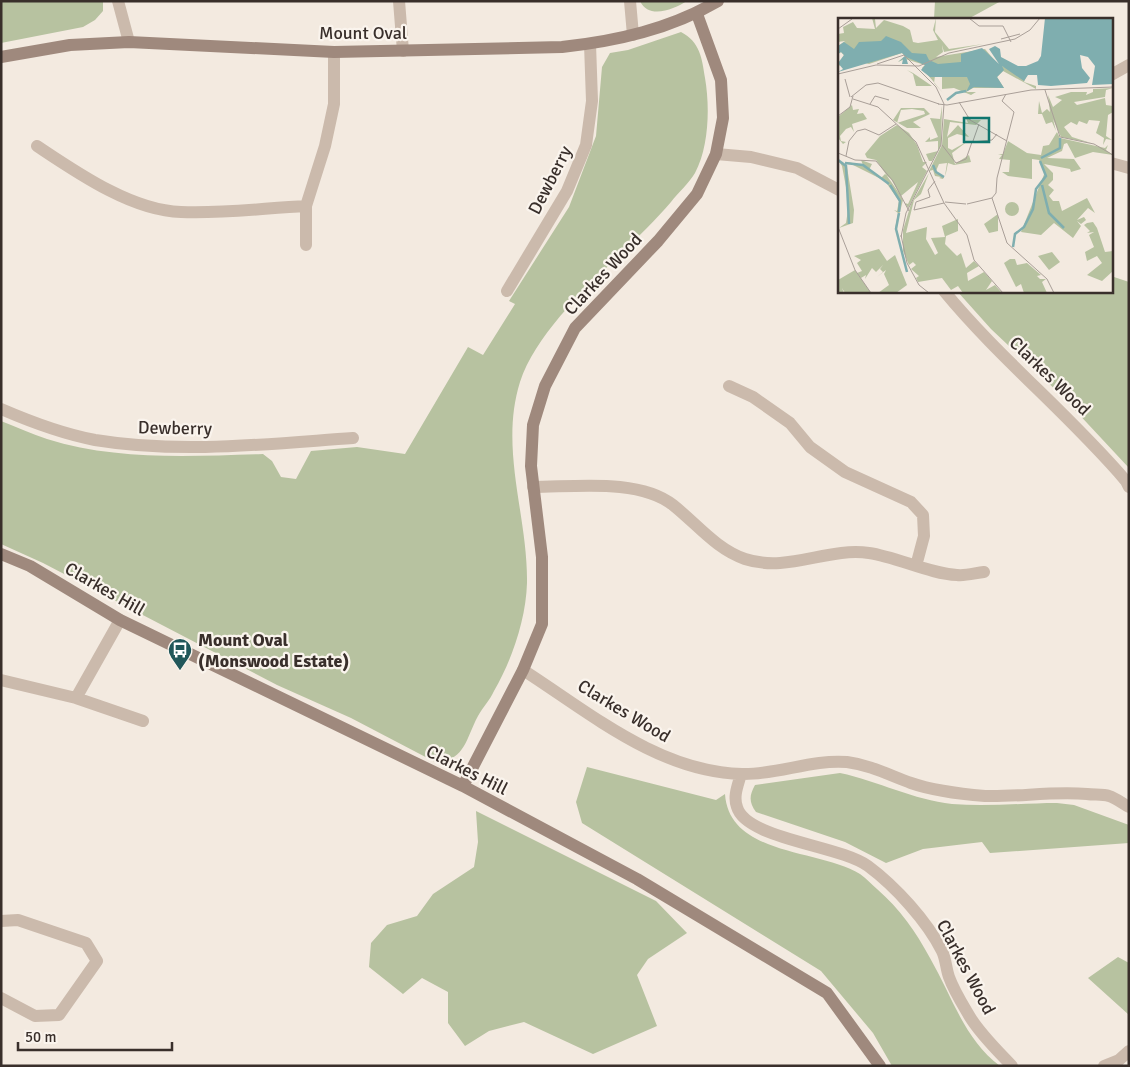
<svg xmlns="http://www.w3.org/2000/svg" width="1130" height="1067" font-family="Signika,sans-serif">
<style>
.green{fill:#b7c2a0}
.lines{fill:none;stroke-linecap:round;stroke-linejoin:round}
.street{stroke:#cbbaac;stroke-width:12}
.secondary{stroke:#9f897d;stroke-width:12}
.labels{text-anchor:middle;stroke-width:4.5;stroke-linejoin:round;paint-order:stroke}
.street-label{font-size:18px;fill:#392f2b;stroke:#faf4ed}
.poi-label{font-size:18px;font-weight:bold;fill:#392f2b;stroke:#faf4ed;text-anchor:start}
.inset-river{fill:none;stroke:#7faeaf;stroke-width:2.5}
.inset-road{fill:none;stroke:#a99f98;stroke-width:1}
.view{fill:#0f766e;fill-opacity:0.15;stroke:#0f766e;stroke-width:2.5}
.inset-edge{fill:none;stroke:#392f2b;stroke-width:2.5}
</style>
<rect width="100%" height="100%" fill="#f3eae0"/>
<path class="green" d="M1,1H103V11L95,20L83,27L1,43Z
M640,1H687C674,9 649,20 640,1Z
M935,1H1001L968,19H934Z
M681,32C700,42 702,58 705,78C710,107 709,147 695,173C689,183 678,193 671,202C626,255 542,316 520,382C499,449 528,516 527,583C526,619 512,660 494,691C490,700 483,707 478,716C466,738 466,759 437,763L351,718L277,685L43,563L1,544V421C17,427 32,434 47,439C117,461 192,456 263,454L272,461L281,477L296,479L311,451L357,447L405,454L468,347L483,355L515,304L509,301L569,207L596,136L602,67L610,53L628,50Z
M1111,276L1129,282V468L1060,394L991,329L957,291H1111Z
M587,767L716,800L725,794C729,856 819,849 860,874C866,878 872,885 877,889C900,909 916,932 930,958C952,996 964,1039 1000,1066H892L873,1033L821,971L582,823L576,802Z
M840,773C878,781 914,800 952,804C987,807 1023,803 1057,803L1074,805L1129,825V843L990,853L982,842L923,849L886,863L845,842L756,812C749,802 749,796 755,785Z
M476,811L656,901L687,933L648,959L637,975L657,1026L593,1054L524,1022L489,1031L465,1046L448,1023V992L422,978L403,994L369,967L371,943L387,925L417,916L433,894L474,867L478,842Z
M1118,957L1129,963V1015L1088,978Z"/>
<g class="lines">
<path class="street" d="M118,1L129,42
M399,1L403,51
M630,1L633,35
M1111,75L1129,65
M37,146C76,172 132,211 181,212C222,214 265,208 306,206
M716,154L751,157L797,168L839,190
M1111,163L1129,168
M306,245V206L325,146L334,104V52
M507,291L567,191L586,145L592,101L590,44
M944,291C1000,359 1069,414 1126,481L1129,487
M729,386L753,397L790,423L810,447L845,472L911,502L923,515L924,536L916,566
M1,409C31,422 63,434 95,440C180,454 267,444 353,438
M533,487C574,487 639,478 673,505C697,524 716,549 745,559C788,573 827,547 869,553C897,557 930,574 957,575C966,576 975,573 984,572
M523,670C590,713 659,772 742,774C777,775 812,759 847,762C870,765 889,775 911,783C934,791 960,794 985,796C1019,797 1052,791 1087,794C1094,795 1103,794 1109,796C1116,798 1123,804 1129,807
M1,680L76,698L120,620
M76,698L143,721
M741,774C738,785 733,796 737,807C746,839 839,845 868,866C895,886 927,921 942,951C946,959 946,969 949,977C954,991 963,1005 970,1017C981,1035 998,1051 1012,1066
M1,921L18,920L86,943L97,961L59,1015L35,1016L1,998
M1104,1066L1119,1060L1129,1051"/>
<path class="secondary" d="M1,57L70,45L129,42L334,52L562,47C617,41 670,29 718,1
M1,554L30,566L120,620L463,786L637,879L827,993L880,1066
M463,786L523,670L542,624V557L531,466L533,425L545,386L575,328L658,241L697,194L716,154L723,118L721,80L697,14"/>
</g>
<defs>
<g id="bus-pin" transform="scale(1.25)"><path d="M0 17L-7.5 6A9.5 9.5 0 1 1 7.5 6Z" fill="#21575a" stroke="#faf4ed"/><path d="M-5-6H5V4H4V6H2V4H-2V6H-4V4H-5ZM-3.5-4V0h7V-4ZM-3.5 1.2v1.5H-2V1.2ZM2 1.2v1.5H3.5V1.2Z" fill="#fff"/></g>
</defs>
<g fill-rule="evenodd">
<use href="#bus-pin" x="180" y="650"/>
</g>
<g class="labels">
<g class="street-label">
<text x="363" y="39">Mount Oval</text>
<text transform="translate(550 180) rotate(-63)" y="6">Dewberry</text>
<text transform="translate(603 274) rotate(-47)" y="6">Clarkes Wood</text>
<text transform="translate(1050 376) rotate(44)" y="6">Clarkes Wood</text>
<text transform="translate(175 428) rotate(1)" y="6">Dewberry</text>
<text transform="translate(105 589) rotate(30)" y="6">Clarkes Hill</text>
<text transform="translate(624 711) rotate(31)" y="6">Clarkes Wood</text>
<text transform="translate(467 770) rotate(27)" y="6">Clarkes Hill</text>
<text transform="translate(966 967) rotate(62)" y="6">Clarkes Wood</text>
</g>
<g class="poi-label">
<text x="198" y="646">Mount Oval<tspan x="198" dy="21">(Monswood Estate)</tspan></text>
</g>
</g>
<g transform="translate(838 18)">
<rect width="275" height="275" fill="#f3eae0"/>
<path d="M34,0L37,1L38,10L46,2L65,8L72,12L75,24L80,25L100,22L95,12L98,0L97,14L111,31L145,26L106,34L104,27L105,34L98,39L147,31L158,44V52L164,48L189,57L186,64L198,68V71L165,53L159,59L166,70H135L128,74H138L133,77L116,70L104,71V58H97L96,65L105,75L84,50L87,47L67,41L60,44L67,38L64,35L31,46L12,41L11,48L6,51L4,47L0,48L6,37L3,34L0,36V28L7,23L0,24V16L6,15L5,9L15,4L19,10L37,11ZM69,52L75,55L94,68H78L75,56ZM275,70L268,72L267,79L236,84L239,87L267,80L268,87L275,88V94L270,97L268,118L274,122L268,121L265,127L266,120L258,115L262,103L251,102L249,106L241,103L239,107L233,104L226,109L234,119L253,125L223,119L215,101L218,113L214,104L208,106L204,96H200L201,83L204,95L209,91L212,94L210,77L215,89L224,82L217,79L233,74H249L248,77L255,74V71ZM14,87L15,92L21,91L19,96L25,95L29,101L14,106L16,114L13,109L8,111L2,118L3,123L8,124L5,126L0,120V99ZM104,88L103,127L100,133L94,143H91L88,136L100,133V123L87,124L92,119V122L100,119L92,100L102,101ZM63,90H86L92,96L75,104L83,110H69L55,102ZM74,91L86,93L87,96L59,105L63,92ZM130,98L133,102H143L138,107L112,104L109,119L120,107L131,119L119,116L110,120V130L114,132L130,123L114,135L117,146L131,137L133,144L116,147L110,145L108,155L107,158L109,145L101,146L98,153L106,159L105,161L101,160L103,159L97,158L95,152L91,153L104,127L106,101L130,105L128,100L124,101ZM59,107L71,115L79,127L85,144H89L84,149L89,153L70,190L67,185L70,186L80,164L63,178L38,142L29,140L27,136L42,118ZM219,114L222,120L267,130L270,127L268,132L275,137L255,134L237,140L229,125L226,126L224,133L209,140L236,141L243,151L233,154L232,151L206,146L215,155V162L210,167L216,172L211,178L215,183H221L224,193L249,180L257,195L250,190L239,202L246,199L248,202L243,206L239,203L243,208L235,220L216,205L203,217L183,214L207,154L201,142L194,141V161L170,158L164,154H171L172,142L161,141L164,137L160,136H165L170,123L189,135L203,137L205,128L211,127ZM0,142L9,149L16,192L15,205L1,210L8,205L11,185L4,148ZM23,142L34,146L31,152L37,157L43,160L47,156L53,161L65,182L58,210L61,218L57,211L60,195L56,192L59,193L61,183L47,163L9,144L25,147ZM91,155L83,176L76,182L68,215L89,209L88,221L97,237L100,235L93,220L107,219L104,208L120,201V213L108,218L107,226L119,238L123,235L128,250L136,243L141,248L129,255L130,263L146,254L154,263L148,272L157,267L164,275H125L120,268L113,272L104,260L80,264L78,260L81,258L73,251L78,247L75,244L71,247L65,233V212L73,186ZM167 191a7 7 0 1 1 14 0a7 7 0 1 1-14 0ZM160,196V213L151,215L146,206ZM249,205L255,204L259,210L267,234L275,233V253L264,263L249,257L264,245L259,238L249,243L247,234L256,229L251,217L256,214L249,215L252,213L246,207ZM41,231L49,243L57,237L69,267L58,275H40L51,267L46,256L48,252L39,259L45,254L42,251L45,247L38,254L34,250L27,261L28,257L23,260L19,255L24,253L19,245L23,242L16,238ZM214,234L222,244L211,252L200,238ZM172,241H177L179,247L189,245L203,257L199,258L202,261H208L204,264L209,275H186L183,266L178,269L166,245ZM17,252L33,275H7L4,270L6,275H0V262Z" fill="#b7c2a0" fill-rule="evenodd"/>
<path d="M207,0H275V66L254,67L257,48L250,39L242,37L244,50L252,60L249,65L213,68L200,67L199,57H190L186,63L164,48L166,52L159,59L166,70L136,69L128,74L132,66L129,59H92L83,52L87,47L68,39L70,46H64L65,41L60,44L67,38L64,35L0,54L5,51L0,45L6,37L3,34L0,36V28L6,24L16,31L21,24L43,23L48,18L63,24L74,35L88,36L91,42L100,46L123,44V36L144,30L161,46L151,31L157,28L162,31L163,39L180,48H188L200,43L203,38Z" fill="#7faeaf"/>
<path class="inset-river" d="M109,82L118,75L128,73M203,140L222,130V120M0,142L8,148L11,206M7,145L25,147L51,166M95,147L98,154L106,159M52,167L62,183L61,194M204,167L211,195L226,210M61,195L58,211L69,254M175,229L177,216L186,209L195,191L198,171L208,158L202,143"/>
<path class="inset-road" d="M131,0L141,8H165L173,24M0,11L14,1M163,21L182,16M39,46L66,37L98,69L106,86L103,127L68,195L63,219M0,56L38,47L81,48L111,35L177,21L192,12L202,0M7,61L12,79M207,72L222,119L256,126L275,137M13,79L28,67L40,65L101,86M15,81L40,89L78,124L106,185L129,217L136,242L165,275M121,84L132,102L169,123M32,86L37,78L51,82M100,86L109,87L193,72L275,69M0,98L12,89L15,78M135,123L141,106M104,127L118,145M0,135L17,142L38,143L55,163L71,193M8,138L11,123L19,113L27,111L41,117L58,106M118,145L128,141L134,124L154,122L159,116M97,163L90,172L92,179L78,184L76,192L106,185M154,180L169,225L209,261L216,275M107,184L128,186M129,186L154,180L158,175L159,160L176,94L164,83L168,76M0,209L17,252L33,275M63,217L69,245L81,267L91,275"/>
<path class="view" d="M126,100H151V124H126Z"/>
<rect width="275" height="275" class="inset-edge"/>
</g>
<rect width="1130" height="1067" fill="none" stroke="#392f2b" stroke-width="5"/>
<path d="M18 1042v8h154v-8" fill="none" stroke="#392f2b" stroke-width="2.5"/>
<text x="25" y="1042" font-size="15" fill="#392f2b" stroke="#faf4ed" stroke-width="4" paint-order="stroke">50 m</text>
</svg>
